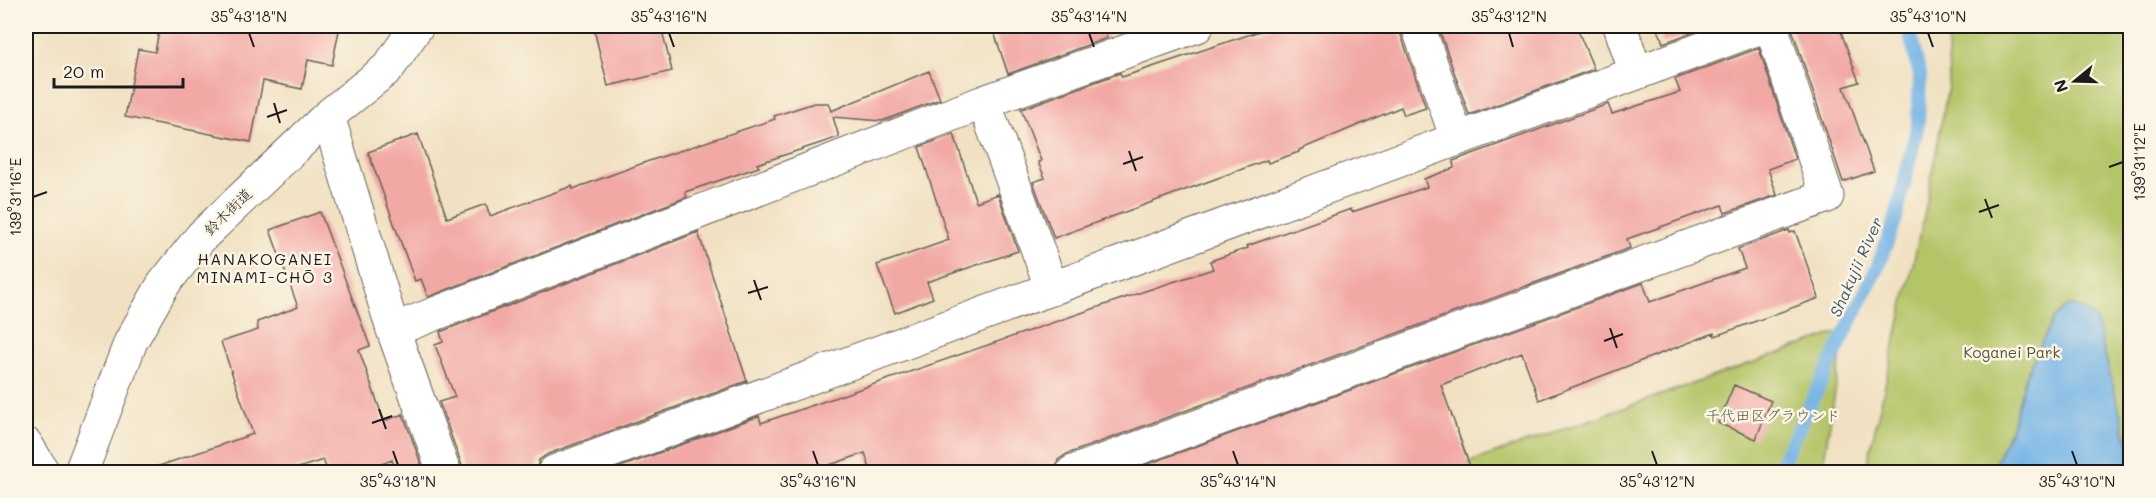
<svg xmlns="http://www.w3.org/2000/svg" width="2156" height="498" font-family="Mali,'Klee One',sans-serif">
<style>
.green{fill:#b4c568;stroke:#687042;stroke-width:1.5}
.water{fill:#72b3e6;stroke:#476881;stroke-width:1.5}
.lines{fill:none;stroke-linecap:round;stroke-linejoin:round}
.stream{stroke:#72b3e6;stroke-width:14}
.building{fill:#f2a9a6}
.minor-casing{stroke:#676156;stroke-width:35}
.minor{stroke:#fff;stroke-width:33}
.ticks{fill:none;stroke:#1c1c1c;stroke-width:2}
.labels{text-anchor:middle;stroke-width:5;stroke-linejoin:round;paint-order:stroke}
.street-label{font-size:15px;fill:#1c1c1c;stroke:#fcf5e5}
.park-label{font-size:15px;fill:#515737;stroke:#fcf5e5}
.neighbourhood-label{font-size:16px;letter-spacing:1.5px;fill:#1c1c1c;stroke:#fcf5e5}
.water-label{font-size:16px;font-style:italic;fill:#3e586d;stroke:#fcf5e5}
.neatline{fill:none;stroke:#1c1c1c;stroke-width:2}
.ticks-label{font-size:15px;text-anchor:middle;fill:#1c1c1c}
</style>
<rect width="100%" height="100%" fill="#fcf5e5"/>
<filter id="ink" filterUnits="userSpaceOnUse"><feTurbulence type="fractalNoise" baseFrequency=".0167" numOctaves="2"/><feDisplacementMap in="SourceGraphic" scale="12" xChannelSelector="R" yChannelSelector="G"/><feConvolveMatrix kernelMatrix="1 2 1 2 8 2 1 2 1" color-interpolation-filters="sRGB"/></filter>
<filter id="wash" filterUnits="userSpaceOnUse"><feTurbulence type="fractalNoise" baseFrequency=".008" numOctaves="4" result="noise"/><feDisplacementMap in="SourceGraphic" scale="24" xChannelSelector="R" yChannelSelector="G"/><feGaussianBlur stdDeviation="1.35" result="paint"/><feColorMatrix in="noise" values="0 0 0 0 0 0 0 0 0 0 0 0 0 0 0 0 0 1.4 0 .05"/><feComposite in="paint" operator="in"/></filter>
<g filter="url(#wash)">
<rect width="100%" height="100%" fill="#f1e1c2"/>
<path class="green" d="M1947,26H2130V472H1865L1925,212L1949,81Z
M1845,330L1822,472H1442Z"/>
<path class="water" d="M2069,305L2085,310L2096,320L2130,451V472H1991L2011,429L2027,372L2053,319Z"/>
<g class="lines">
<path class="stream" d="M1777,472L1878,266L1896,218L1918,124L1920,75L1908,26"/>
</g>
<g id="blocks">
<path class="building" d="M160,26H340L332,65L308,60L302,89L263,81L251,142L125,117L138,49L155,52Z
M593,26H661L672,71L608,86Z
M992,26H1102L1107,38L1008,74Z
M1275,26H1400V32L1426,108L1404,115L1401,107L1299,150V152L1268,163L1267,160L1054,238L1033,182L1045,178L1038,162L1041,161L1021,109L1120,73L1122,77Z
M1438,26H1576L1594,69L1469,115Z
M1657,26H1711L1663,43Z
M1791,26H1839L1859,82L1844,87L1874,171L1843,182Z
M1759,48L1795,159L1768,169L1777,195L1725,213L1722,205L1627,239L1630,248L1067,454L1058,460L1055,472H871L865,453L809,472H607L759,416L761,423L1145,291L1213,269L1210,261L1248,248L1247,246L1351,209L1352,212L1427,187L1424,179L1454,168L1453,161L1608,104L1612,114L1680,92L1675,79Z
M929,71L940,99L882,121L833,117L839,137L757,164L759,167L685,192L687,197L428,297L421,279L415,281L368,152L418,134L447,218L486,204L490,216L572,186L573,189L646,162L775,119L774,116L814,103H828L831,111Z
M954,134L976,202L998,194L1018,251L927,282L933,298L895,313L877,265L949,240L919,147Z
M320,212L370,346L359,350L384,421L403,414L424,472H396L392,460L361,472H328L323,460L286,472H157L156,467L253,434L221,342L258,330L257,322L298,307L270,230Z
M1789,230L1790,233L1795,231L1819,298L1715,336L1714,333L1539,400L1522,353L1441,385L1472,472H1126L1643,283L1650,302L1745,268L1738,249Z
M698,232L747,381L548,454L539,460L536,472H462V466L439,402L455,397L435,345L443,342L440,332Z
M1734,385L1771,401L1756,439L1718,423Z"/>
</g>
</g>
<g filter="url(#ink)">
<use href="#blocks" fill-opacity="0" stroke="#676156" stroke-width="1.5"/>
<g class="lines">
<g class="minor-casing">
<path id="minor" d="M1418,26L1457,139
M1620,26L1636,73
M984,102L1052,289
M328,116L393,330L444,472
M393,330L984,102L1197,26
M26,444L43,472
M81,472L131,341L163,285L201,237L328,116L388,68L417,26
M554,472L1764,26
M1073,472L1827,196L1771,26"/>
</g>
<use href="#minor" class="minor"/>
</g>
</g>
<path class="ticks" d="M249,33L254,47M669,33L674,47M1089,33L1094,47M1509,33L1513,47M1928,33L1933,47M274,103L280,123M267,117L287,110M1129,151L1136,171M1123,164L1143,157M2109,167L2123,162M33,197L47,192M1985,199L1992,218M1979,212L1999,205M754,280L761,300M748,293L768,287M1610,328L1617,348M1604,341L1623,334M379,409L386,429M372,423L392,416M393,451L398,465M813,451L818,465M1233,451L1238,465M1652,451L1657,465M2072,451L2077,465"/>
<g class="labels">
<g class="street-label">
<text transform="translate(228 212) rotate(-44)" y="5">鈴木街道</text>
</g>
<g class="park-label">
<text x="2012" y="358">Koganei Park</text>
<text x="1773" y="421">千代田区グラウンド</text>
</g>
<g class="neighbourhood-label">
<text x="265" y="265">HANAKOGANEI<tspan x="265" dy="18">MINAMI-CHŌ 3</tspan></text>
</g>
<g class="water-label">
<text transform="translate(1856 267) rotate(-66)" y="6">Shakujii River</text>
</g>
</g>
<rect width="2156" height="498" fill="none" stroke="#fcf5e5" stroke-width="66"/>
<g transform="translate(2075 81) rotate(251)" stroke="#fcf5e5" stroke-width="4.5" paint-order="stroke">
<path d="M0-4.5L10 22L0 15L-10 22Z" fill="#1c1c1c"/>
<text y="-9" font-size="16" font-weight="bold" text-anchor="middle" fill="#1c1c1c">N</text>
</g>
<path d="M54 78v9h129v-9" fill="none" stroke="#1c1c1c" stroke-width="3"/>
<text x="63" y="78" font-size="18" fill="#1c1c1c" stroke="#fcf5e5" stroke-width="4.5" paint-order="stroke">20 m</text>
<rect x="33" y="33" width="2090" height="432" class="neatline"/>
<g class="ticks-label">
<text x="249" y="22">35°43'18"N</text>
<text x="669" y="22">35°43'16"N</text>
<text x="1089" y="22">35°43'14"N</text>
<text x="1509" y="22">35°43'12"N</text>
<text x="1928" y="22">35°43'10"N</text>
<text transform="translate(2140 162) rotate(-90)" y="5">139°31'12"E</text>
<text transform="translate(16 197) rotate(-90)" y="5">139°31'16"E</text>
<text x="398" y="487">35°43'18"N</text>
<text x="818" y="487">35°43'16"N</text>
<text x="1238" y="487">35°43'14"N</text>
<text x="1657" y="487">35°43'12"N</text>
<text x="2077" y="487">35°43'10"N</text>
</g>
</svg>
